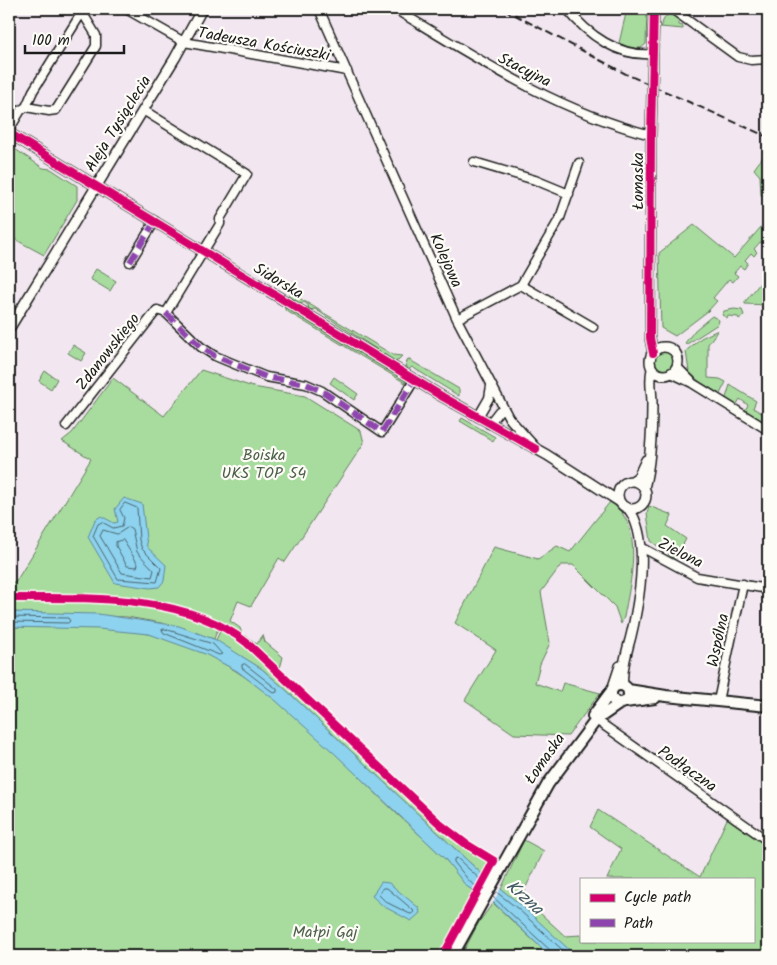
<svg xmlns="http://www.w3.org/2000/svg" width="777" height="965" font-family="Kalam,sans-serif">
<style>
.green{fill:#a8dc9e;stroke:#627c5d}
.water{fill:#8dd2ee;stroke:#60899a}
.pier{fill:#f2e7f0}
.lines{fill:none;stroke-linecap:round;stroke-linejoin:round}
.shore{stroke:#496570;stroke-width:1}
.minor-casing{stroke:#1c1c1c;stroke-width:11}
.tertiary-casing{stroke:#1c1c1c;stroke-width:12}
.secondary-casing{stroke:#1c1c1c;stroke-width:14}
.minor{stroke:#fdfcf7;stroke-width:8}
.tertiary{stroke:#fdfcf7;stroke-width:9}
.secondary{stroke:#fdfcf7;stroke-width:10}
.rail{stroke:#1c1c1c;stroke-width:2;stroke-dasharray:8 4;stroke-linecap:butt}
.quiet{stroke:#8e44ad;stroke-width:6;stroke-dasharray:12 6;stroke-linecap:butt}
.cycleway-casing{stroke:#fdfcf7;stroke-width:11}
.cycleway{stroke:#d6006c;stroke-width:8}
.labels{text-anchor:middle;stroke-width:4.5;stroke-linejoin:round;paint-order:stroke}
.street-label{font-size:16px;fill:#1c1c1c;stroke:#fdfcf7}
.park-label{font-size:16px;fill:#4d5f4a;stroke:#fdfcf7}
.water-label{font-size:18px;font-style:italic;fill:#445c66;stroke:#fdfcf7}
</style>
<rect width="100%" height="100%" fill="#f2e7f0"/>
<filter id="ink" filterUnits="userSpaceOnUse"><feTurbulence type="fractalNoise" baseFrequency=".02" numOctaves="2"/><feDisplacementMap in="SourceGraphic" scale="10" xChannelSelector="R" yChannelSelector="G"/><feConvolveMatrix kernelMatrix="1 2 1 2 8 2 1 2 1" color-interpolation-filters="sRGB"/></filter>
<g filter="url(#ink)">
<path class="green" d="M627,9H647L646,44L641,48H631L619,43Z
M671,13L679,18V25L683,26V29L660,27L665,17Z
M9,145L43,168L51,169L77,186V200L44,255L9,236Z
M762,158L768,160V201L761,195L760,176L754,169Z
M768,219V231L764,236L768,240L764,244L760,242L754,249L757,252L754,256L751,253L745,260L748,263L744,269L740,266L734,273L738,276L733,282L729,279L713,298L717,301L708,311L675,336L661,328L659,253L694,225L734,258Z
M96,269L116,281L110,291L90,279Z
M768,273V291L764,300L768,302V305L745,304V302Z
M291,293L393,355L402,356L396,362L315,309L309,310L308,305L304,302L300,304L288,295Z
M285,306L402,376L407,384L285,310Z
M734,309L742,310L744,315L739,319L738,317L728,316L727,318L722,315L724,311Z
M712,316L719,320L718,324L687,344L685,343L695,330Z
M718,330L708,344V378L720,379L726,382L720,394L700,382L689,372L686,351L701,338Z
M73,345L86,353L81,361L68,353Z
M655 361a9 9 0 1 1 18 0a9 9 0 1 1-18 0Z
M408,359L459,389V396L412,367L408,370L406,364Z
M201,370L253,387L305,396L361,431L364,443L285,562L279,558L251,606L238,601L230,621L240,628L242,634L184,609L164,604L163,609L218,628L214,639L161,623L127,617L9,612V580L15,583L91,459L62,441L72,433L113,378L164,416Z
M45,371L57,379L51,389L39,381Z
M334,377L358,394L354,400L330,383Z
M730,385L756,401L753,408L768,417V427L744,412L748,405L740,399L735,407L725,401Z
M462,418L495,437L493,441L460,421Z
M610,502C646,524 630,584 624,617L621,624L615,607L573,565H561L541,592L550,643L540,664L535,683L560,692L563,683L600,693L568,736L514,734L465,700L496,650L455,623L494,547L538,559L557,546L570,552Z
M649,506L672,515L667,526L686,539L675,559L668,554L670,552L667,549L664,551L651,541L647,514Z
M9,627C55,628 103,625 149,634C248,655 324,744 395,812C411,827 429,843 445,859C455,870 462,883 475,892L441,956H9Z
M221,629L240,639L253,651L255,648L247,641L245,635L257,644L263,635L265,642L283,657L279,672L459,838L489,857L492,861L484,876L285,689L262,669L219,643L216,640Z
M598,810L700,877L728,817L768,846V956H576L501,889L524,840L544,851L525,889L528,902L565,936L581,935V941H753V879H607L621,849L590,827Z
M493,903L550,956H461L479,922Z"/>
<path class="water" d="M124,498L142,504L147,547L166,565L164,581L159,587L150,588L115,583L88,537L95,520L101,516L114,523L118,522L115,509Z
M9,612L98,614L179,626L216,640L262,669L285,689L484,876L520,904L576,956H550L494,903L466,886L446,860L333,752L275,700L237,671L205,654L149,634L98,629L9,627Z
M381,882L389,883L419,908L420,913L411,921L383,906L372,896Z"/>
<path class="pier" d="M485,874L502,886L492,905L474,894Z"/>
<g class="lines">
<path class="shore" d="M125,503L137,508L139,540L142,549L161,568L157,582L118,579L93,536L98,524L102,522L113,528L122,526L124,518L120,510Z
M129,527L132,529L137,552L154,570L152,577L122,573L100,536L103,530L117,534Z
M123,540L138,564L137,567L127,566L116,546V542Z
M9,617L68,618L70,621L68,623L9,622
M165,629L213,644L222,654L219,655L164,633L162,630Z
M245,664L277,689V692L274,693L242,668V665Z
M383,888H387L413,910L414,913L410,914L386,902L379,895Z
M482,890L470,882L454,862V859L457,858L485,884
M495,891L517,908L569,956
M492,896L551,951L553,956"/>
<g class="minor-casing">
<path id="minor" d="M126,9L184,42L347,71
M319,9L457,319L509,418L535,447
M395,9C476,58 557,111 651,135
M567,9C588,35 618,57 653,54
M672,9L738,57L751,60L768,59
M26,107L49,111L56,110L96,46V35L82,12
M9,130L21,110L26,107L33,91L84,9
M474,162L535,180L569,194
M130,262L155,221
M521,285L593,327
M166,313L201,347L215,356L266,377L306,384L322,391L382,432L415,379
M457,319L521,285L560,218L579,163
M677,367L691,381
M671,373L692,383L768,430
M478,417L489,398L491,386
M489,424L499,411L504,409
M66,426L157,310L166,313L220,224V219L247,174L143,110
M641,547L697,577L768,589
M718,701L743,584
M592,717L768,841"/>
</g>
<g class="tertiary-casing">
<path id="tertiary" d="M9,133L443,397L547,455L620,502
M9,329L175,58L202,9
M650 361a14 14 0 1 1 28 0a14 14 0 1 1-28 0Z
M653,353L650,338L651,135L654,9
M632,481L638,477L646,460
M618 495a14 14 0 1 1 28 0a14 14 0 1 1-28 0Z
M644,488C651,462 652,430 652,403C652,391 649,382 652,369
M623,686C621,671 627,651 631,636C639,602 651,538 628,508
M613,687L620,666"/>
</g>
<g class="secondary-casing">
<path id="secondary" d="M611 694a9 9 0 1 1 18 0a9 9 0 1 1-18 0Z
M628,690L666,696L768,706
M625,702L655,698
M593,716L610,693
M452,956L548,784L596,720L619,704"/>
</g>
<use href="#minor" class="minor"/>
<use href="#tertiary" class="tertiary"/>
<use href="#secondary" class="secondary"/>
<path class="rail" d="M504,9L628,75L768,137"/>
<path class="quiet" d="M130,262L155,221
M166,313L201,347L215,356L266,377L306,384L322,391L382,432L415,379"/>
<g class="cycleway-casing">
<path id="cycleway" d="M9,133L443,397L536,449
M653,353L650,338L651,135L654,9
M9,598C84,598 186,593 247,643L441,825L466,844L494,861L443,956"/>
</g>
<use href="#cycleway" class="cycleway"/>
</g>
</g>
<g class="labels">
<g class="street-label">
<text transform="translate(264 43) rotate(10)" y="6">Tadeusza Kościuszki</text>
<text transform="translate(525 69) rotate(27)" y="6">Stacyjna</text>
<text transform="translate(117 123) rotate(-58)" y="6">Aleja Tysiąclecia</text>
<text transform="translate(637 181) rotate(-90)" y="6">Łomaska</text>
<text transform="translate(447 260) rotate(66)" y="6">Kolejowa</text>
<text transform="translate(279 280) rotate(31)" y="6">Sidorska</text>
<text transform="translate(107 351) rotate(-52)" y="6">Zdanowskiego</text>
<text transform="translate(681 552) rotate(27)" y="6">Zielona</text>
<text transform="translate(717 640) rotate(-78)" y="6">Wspólna</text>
<text transform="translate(544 758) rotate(-55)" y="6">Łomaska</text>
<text transform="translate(688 768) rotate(35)" y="6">Podłączna</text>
</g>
<g class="park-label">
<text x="264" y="460">Boiska<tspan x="264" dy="18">UKS TOP 54</tspan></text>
<text x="325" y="937">Małpi Gaj</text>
</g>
<g class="water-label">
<text transform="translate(525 897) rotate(42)" y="6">Krzna</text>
</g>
</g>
<rect width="777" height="965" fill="none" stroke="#fdfcf7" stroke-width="30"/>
<rect x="15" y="15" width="747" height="935" fill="none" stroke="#1c1c1c" stroke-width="2" filter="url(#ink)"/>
<rect x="580" y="878" width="175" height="65" fill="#fdfcf7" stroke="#a3a29f"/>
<rect x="590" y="894" width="25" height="8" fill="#d6006c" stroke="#a3a29f"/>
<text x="624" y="902" font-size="15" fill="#1c1c1c">Cycle path</text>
<rect x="590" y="919" width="25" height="8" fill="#8e44ad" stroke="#a3a29f"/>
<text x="624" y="928" font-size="15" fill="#1c1c1c">Path</text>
<path d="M25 45v8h99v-8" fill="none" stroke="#1c1c1c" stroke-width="2.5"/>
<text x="32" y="45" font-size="15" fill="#1c1c1c" stroke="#fdfcf7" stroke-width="4" paint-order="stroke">100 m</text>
</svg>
